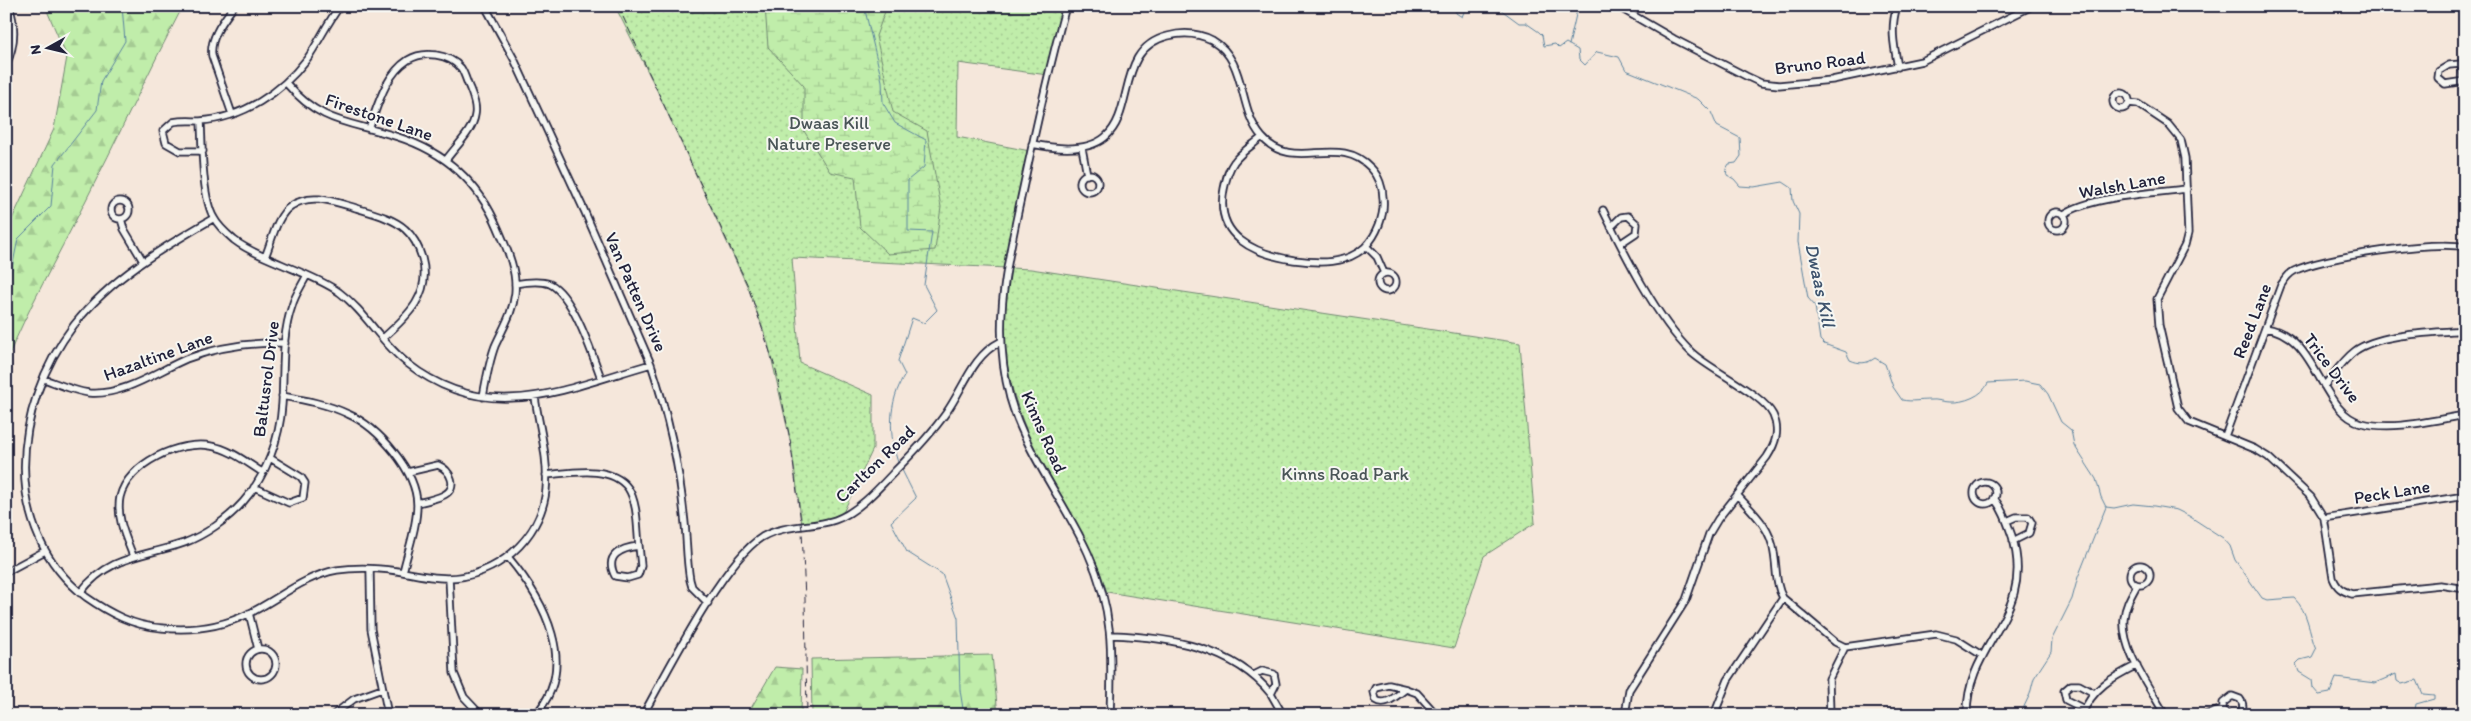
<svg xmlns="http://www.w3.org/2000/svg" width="2471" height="721" font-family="Itim,sans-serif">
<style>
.grass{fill:url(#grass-dots);stroke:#718872}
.forest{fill:url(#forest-firs);stroke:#718872}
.wetland{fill:url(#wetland-marsh);stroke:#718872}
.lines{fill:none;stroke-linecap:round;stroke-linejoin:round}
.stream{stroke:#5b839f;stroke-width:1}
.minor-casing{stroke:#22223b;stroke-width:9}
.minor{stroke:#f6f6f2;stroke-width:5.5}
.rail{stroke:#22223b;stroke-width:1;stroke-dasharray:8 4;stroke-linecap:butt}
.labels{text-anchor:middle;stroke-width:4;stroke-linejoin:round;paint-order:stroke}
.street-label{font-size:18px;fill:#22223b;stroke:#f6f6f2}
.park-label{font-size:18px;fill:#4a5557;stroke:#f6f6f2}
.water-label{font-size:19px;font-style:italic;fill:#3e536d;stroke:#f6f6f2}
</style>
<defs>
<pattern id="grass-dots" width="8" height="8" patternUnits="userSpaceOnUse" patternTransform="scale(1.25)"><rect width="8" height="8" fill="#c0edaa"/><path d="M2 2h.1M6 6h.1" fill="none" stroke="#a5cb93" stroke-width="1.8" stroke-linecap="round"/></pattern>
<pattern id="forest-firs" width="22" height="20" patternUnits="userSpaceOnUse" patternTransform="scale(1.25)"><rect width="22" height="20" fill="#c0edaa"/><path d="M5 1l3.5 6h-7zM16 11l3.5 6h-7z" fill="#a5cb93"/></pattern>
<pattern id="wetland-marsh" width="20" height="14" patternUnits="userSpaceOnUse" patternTransform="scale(1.25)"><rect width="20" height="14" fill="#c0edaa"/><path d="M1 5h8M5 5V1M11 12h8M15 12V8" fill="none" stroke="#a5cb93"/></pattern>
</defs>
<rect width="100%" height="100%" fill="#f5e7db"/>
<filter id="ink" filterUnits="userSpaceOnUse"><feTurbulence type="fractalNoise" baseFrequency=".02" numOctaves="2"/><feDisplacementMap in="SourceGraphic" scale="10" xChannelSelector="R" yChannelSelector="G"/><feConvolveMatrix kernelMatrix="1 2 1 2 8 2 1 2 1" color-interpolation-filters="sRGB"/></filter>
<g filter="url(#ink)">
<path class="grass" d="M615,6H1066L1048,75L958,63L957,137L1030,151L1007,268L792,258L800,363L873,395V449L841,517L802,525L791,444L768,343L749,290L654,84Z
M1010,268L1031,269L1520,343L1535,523L1484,556L1454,648L1107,592C1093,546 1067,509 1044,467C1018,418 1001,365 1003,310C1004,296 1008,282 1010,268Z"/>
<path class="forest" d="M45,6H183C148,72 117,140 83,206C57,258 28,308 6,362V232L54,129L67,57Z
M992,655L998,715H812L811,659Z
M775,667L802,669L801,715H747Z"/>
<path class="wetland" d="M765,6H887L876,36L893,112L927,131L941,207L935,250L888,254L860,227L855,177L830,172L804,131V86L768,47Z"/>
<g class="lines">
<path class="stream" d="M864,6L882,81L883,103L895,123L926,140L924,167L908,180V231L932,232L924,285L937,310L924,323L912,318L898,361L905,375C888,401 888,436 899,465
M1455,6L1456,13L1462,17L1465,9
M1465,6V9H1473L1476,6
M1496,6L1519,23H1526L1539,32L1542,35L1544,46L1555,44L1559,48L1566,43L1578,50L1579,59L1585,65L1597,52L1619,57L1626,70L1698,99L1711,112L1717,126L1740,138L1741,156L1736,163L1729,164L1726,169L1727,175L1734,179L1740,186L1754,187L1783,182L1792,188L1793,201L1799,214L1798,242L1808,298L1815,306L1820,340L1824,344L1846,352L1850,360C1859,364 1867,364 1875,358L1885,364L1893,387L1902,400C1912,402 1920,400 1930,400C1937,399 1943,402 1950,402C1963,403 1983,396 1988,383L2025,381L2040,384L2048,394L2061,422L2071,430L2074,445L2096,479L2101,497L2106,507L2114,508L2133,504L2154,506L2177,510L2189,516L2223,538L2230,546L2235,560L2262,598L2267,600L2294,598C2309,613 2308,630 2316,649L2312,657L2300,660L2296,664L2299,672L2312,680L2313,688L2319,695L2330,693L2336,678L2375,683L2396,674L2397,681L2402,684L2417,680L2423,694L2434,695V699L2416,704L2415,710L2418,715
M1569,45L1578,6
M6,297L18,239L51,206L55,164L97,110L101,81L125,41L122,6
M901,468L916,498L891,522L907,552L942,574L958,618L960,690L964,715
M2020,715L2030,694L2034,678L2051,652L2052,639L2072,599L2078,577L2106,507"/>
<g class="minor-casing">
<path id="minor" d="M485,6L514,59L584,210L651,364C667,412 679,464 684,515C687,536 686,558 690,580L692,587L708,603
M1066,6C1049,68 1035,131 1022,193C1007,264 991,326 1010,398C1026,454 1064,500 1088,553C1114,610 1112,654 1110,715
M1617,6L1674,39L1746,76L1761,83L1779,85L1832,80L1922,61L2032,6
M1897,6C1890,28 1894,46 1898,67
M2465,55L2461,64L2465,81
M2461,64L2449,65L2439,71L2438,78L2445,84L2465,81
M6,65C15,46 16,26 9,6
M286,83C322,125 350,121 398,137C445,152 479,183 498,228C507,249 517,270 515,293C513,313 503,328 495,346C489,362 486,380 483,397
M2113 101a8 8 0 1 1 16 0a8 8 0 1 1-16 0Z
M2129,103L2138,104L2168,124L2181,140L2185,158L2188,233L2185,245L2157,299L2159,325L2178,408L2189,422L2255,449L2268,457L2311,497L2324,518L2333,578C2337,588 2342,591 2352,594L2440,585L2465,589
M232,114L212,56C209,38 224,20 234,6
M201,121C202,144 202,199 214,218C218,226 227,234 234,240C248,251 265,257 281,264C300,272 322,280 339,292C366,312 381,343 407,363C488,427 564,389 651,364
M369,129C378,105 385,75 408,60C424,50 449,54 461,68C465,74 467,83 470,89C473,97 477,106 475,115C473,131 455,147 446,160
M1032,144C1165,172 1094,54 1168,36C1183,32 1198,33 1212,40C1248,61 1237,109 1262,137C1294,174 1338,132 1371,168C1379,176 1383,188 1383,198C1385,215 1377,235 1365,247C1346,265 1318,263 1294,260C1255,254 1214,237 1224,189C1226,179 1228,170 1234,162C1241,152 1253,145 1262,137
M1082,148L1087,175
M203,151H180L166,143L163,131L173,122C182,120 191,121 200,121C243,118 281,93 307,59C319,42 327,23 340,6
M1080 183a9 9 0 1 1 18 0a9 9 0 1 1-18 0Z
M111 210a9 9 0 1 1 18 0a9 9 0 1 1-18 0Z
M1603,210C1624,253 1657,319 1691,352C1710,370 1763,394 1773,415C1780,430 1776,443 1767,457L1718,519L1709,534L1686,600L1629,690L1625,715
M2048 221a9 9 0 1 1 18 0a9 9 0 1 1-18 0Z
M2063,215C2087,197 2157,192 2187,189
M214,218C162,248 111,278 74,325C12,406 0,531 86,597C109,613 133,626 162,628C191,631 221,627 248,614C277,600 304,576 337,570C357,567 383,568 403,572C418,575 432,578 447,578C495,578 541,539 546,490C549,459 539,427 535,397
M121,219L124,229L143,261
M1611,227L1621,217L1628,216L1637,224L1636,233L1621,243
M1366,246L1377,257L1384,273
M265,257C272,241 276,216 291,206C311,192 335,202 356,208C372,213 393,218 405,229C413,236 419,248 422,258C432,294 408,316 383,338
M1378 282a9 9 0 1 1 18 0a9 9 0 1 1-18 0Z
M515,284C526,282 539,280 550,284C573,295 592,354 601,378
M2265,328C2318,334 2320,414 2362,423C2394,431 2433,420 2465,415
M44,379C58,384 74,391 89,393C123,396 156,372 186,359C218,347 251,342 285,343
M2324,386C2334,374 2343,360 2355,351C2380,333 2434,333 2465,330
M282,396C305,400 327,404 348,414C378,427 417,471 417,505C417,527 408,550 403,572
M2225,436L2281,285C2285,279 2288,274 2294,271C2321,257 2436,240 2465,247
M408,472L438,465C450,470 459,487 444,495C436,499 426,501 417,503
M546,475C570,473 611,464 628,488C638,503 637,528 639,546
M1974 493a11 11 0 1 1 22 0a11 11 0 1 1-22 0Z
M254,487L289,503L303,498L305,483L301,477L270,458
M1737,495C1754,513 1771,528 1774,553C1777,569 1775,584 1783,598L1835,642L1845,647L1936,634L1956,639L1983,656
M2324,518L2465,496
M2007,521L2016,517H2028L2032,523L2029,533L2013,541
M639,546L641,566L638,575L628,578L615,576C604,555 621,548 639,546Z
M133,556C126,538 116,517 120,497C128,463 180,440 211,446C230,449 246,462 262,472
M508,557C544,600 580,666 535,715
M2130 575a10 10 0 1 1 20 0a10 10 0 1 1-20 0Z
M370,570L371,629L388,715
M6,572L43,552
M449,578L454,673L464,697L481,715
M2137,585C2131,596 2125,606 2124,618C2121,651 2150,687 2165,715
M80,593C109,555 143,557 184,543C205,535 228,519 243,502C266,476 280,439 282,404C284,372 281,337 292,306C295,295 302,285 307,275
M249,613L258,649
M1111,635C1168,637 1234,647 1271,694
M246 664a15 15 0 1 1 30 0a15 15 0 1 1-30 0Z
M1254,675L1262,671L1274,674L1276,684L1271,694L1283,715
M1389,685L1406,689C1397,695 1386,707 1376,700L1374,692L1376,688Z
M1406,689L1417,693L1437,715
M2084,709L2066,700L2064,691L2071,685H2079L2094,693
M333,715L354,699L382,689
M643,715C667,672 723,561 762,537C785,524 811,528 835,520C858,512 880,487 896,470C914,452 932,433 946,413C964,388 972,356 1000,342
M1714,715L1728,680L1783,598
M1830,715L1829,679L1845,647
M1950,715L1967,712
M1967,715C1966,642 2037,616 2012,536C2007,522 2003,510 1994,498
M2082,715C2092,688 2113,677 2137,665
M2205,715L2223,709
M2227,715L2223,709V703L2232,696L2240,699C2244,704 2244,710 2238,715"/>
</g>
<use href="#minor" class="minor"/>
<path class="rail" d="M618,6L748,286L776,370L790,439L802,530L805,599L807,715"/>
</g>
</g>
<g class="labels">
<g class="street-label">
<text transform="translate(1820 63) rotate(-7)" y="6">Bruno Road</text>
<text transform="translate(379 117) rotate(19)" y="6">Firestone Lane</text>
<text transform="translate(2122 185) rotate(-10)" y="6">Walsh Lane</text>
<text transform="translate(636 292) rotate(66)" y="6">Van Patten Drive</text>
<text transform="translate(2252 321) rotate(-69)" y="6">Reed Lane</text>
<text transform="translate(158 356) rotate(-20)" y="6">Hazaltine Lane</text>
<text transform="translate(2332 368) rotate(53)" y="6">Trice Drive</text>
<text transform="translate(266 379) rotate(-83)" y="6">Baltusrol Drive</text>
<text transform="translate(1044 432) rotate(66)" y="6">Kinns Road</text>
<text transform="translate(875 464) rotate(-44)" y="6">Carlton Road</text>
<text transform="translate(2392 492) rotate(-9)" y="6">Peck Lane</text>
</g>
<g class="park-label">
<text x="829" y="129">Dwaas Kill<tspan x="829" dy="21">Nature Preserve</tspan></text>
<text x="1345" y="480">Kinns Road Park</text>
</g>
<g class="water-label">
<text transform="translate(1821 285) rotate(78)" y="7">Dwaas Kill</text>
</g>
</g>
<rect width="2471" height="721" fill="none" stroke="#f6f6f2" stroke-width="25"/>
<rect x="12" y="12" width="2446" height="696" fill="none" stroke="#22223b" stroke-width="2" filter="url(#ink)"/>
<g transform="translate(48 48) rotate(262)" stroke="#f6f6f2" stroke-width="4" paint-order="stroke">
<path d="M0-4L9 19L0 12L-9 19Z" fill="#22223b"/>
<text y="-8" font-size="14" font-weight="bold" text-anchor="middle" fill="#22223b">N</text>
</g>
</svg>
